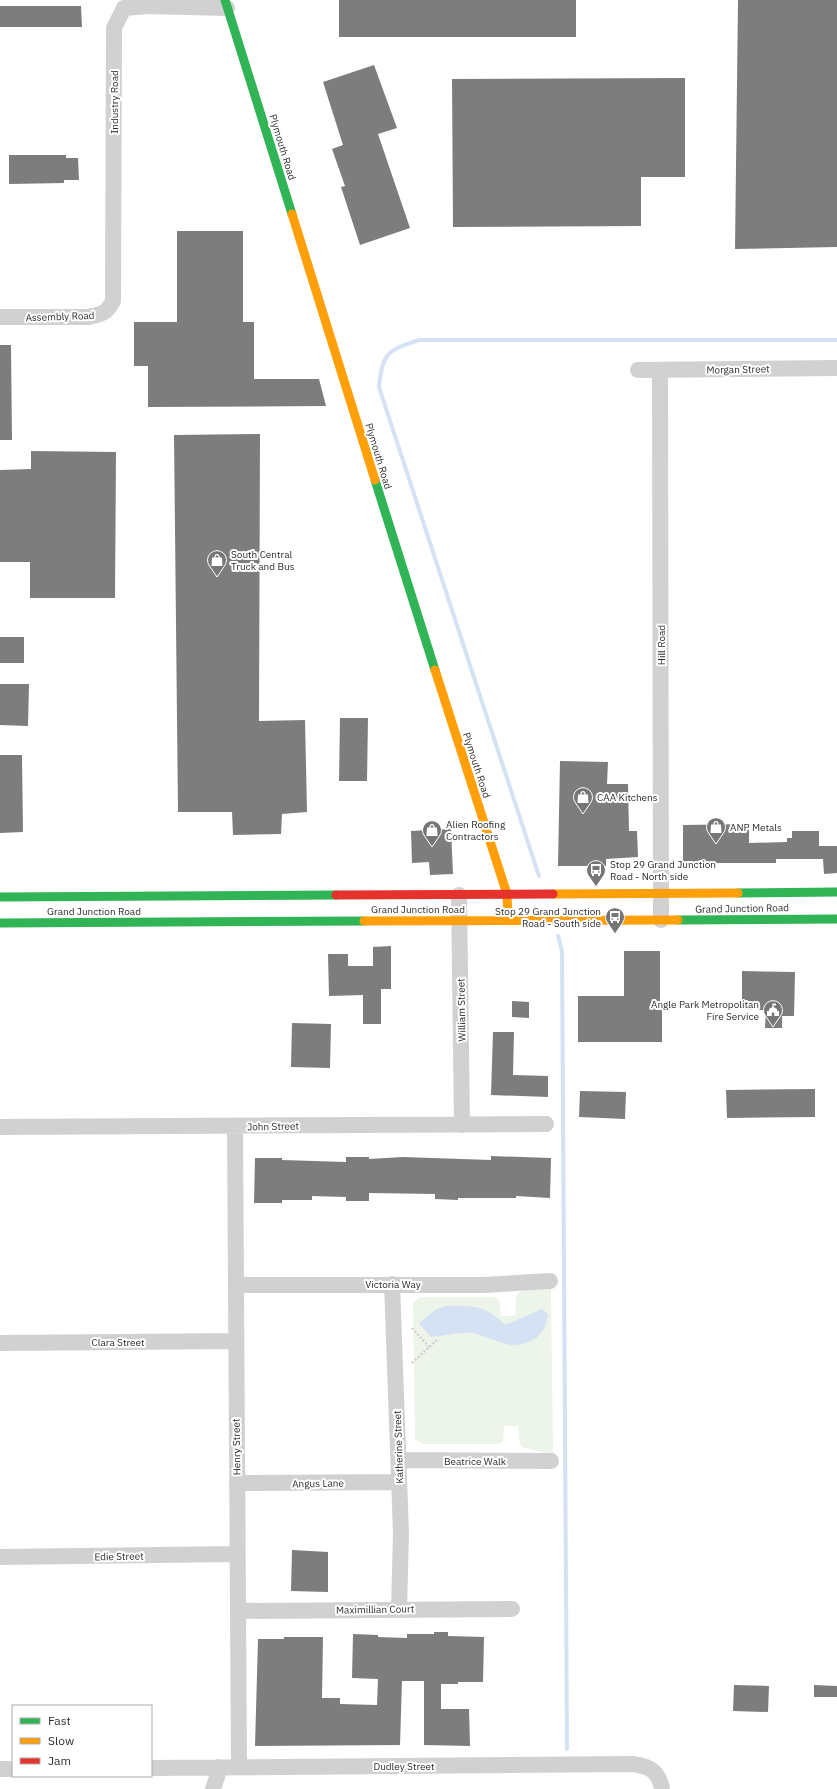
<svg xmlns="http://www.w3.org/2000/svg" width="837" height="1789" font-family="'IBM Plex Sans',sans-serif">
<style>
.green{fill:#edf5ea}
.water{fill:#d4e2f3}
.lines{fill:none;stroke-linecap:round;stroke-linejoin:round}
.stream{stroke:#d4e2f3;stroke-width:4}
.building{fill:#7d7d7d}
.path{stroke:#d1d1d1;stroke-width:2.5;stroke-dasharray:2 2;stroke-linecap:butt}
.street{stroke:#d1d1d1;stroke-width:16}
.fast{stroke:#30b455;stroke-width:9}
.slow{stroke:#ff9f0a;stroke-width:9}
.jam{stroke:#e5322d;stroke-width:9}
.labels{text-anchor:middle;stroke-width:4;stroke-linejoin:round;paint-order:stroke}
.street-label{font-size:10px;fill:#2c2c2c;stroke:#fff}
.poi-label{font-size:10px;fill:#2c2c2c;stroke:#fff;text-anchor:start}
</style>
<rect width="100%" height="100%" fill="#fff"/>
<path class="green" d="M551,1288L553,1454L524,1448L520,1444L518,1426H504L503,1441L499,1444H422L415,1439L413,1303L420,1297H495L499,1300L501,1316H515C516,1310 515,1303 516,1297C519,1286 542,1288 551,1288Z"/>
<path class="water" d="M445,1306C472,1305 486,1305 505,1325L542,1309L548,1314C547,1333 533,1345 513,1345C502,1345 485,1335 472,1333C459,1332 444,1336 431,1337L419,1323L435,1310Z"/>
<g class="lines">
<path class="stream" d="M539,876L379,387C382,353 388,350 419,340H837
M558,936L562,951L567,1749"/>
</g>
<path class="building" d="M339,0H576V37H339Z
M738,0H837V247L735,249Z
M0,6H81L82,27H0Z
M374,65L397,128L378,134L410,228L360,245L341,187L345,186L332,149L343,145L323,82Z
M685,78V177H641V226L453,227L452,79Z
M9,155H66V158H78L79,180H64V183L9,184Z
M177,231H243V322H254V379H319L326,406L148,407V366H134V322H177Z
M0,345H11L12,440H0Z
M260,434L259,721L305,720L307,812L282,814L281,834L233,835L232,812H178L174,435Z
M31,451L116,452L115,598H30V562H0V470L31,469Z
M0,637H24V663H0Z
M0,684H29L28,726L0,725Z
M340,718H368L367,781H339Z
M0,755H22L23,832L0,833Z
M560,761L608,762L607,784H628L629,831H637L638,857L606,859V866H558Z
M749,824V843L787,842V838H792V831H819V846H837V873L824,874L823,859H776V863H683V825Z
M451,829L453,874L430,875L429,862L412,863L411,831Z
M391,946V989H381V1024H363V995L329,996L328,954H348V966H373V947Z
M624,951H660V1010H662V1042H578V996H624Z
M742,971L795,972L794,1016H782V1028H765L766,1010H742Z
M512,1001L529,1002V1018L512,1017Z
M292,1023L331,1024L330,1068L291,1067Z
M493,1032H514L513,1075L548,1076V1097L491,1095Z
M815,1089V1117L727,1118L726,1090Z
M580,1091L626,1092L625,1119L579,1117Z
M491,1156L551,1158L550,1198L516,1196V1198H458V1200L435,1199V1194L369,1193V1201H346V1197L312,1196V1200H282V1203H254L255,1158H282V1160L346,1162V1157H369V1159L403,1157L491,1160Z
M292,1550L328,1552V1592L291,1591Z
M434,1632H448V1636L484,1637L483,1682H458V1684H441V1709H469L470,1746L424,1745V1681H402L400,1745L255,1746L258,1639H284V1637H323L322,1698H340V1704L377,1705L378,1679L352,1678L353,1634L378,1635V1637L407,1638V1634H434Z
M734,1685L769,1686L768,1712L733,1711Z
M814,1685L837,1686V1697H814Z"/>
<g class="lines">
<path class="path" d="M412,1328L429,1347
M412,1363L437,1340"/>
<path class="street" d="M0,317H88C102,314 106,314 113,301L114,28L124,8L147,6L227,8
M638,370L837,368
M660,370L661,920
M459,895L462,1125
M0,1127L546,1124
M235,1127L239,1767
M392,1284L401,1533L399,1609
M236,1285H484L550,1281
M0,1343L235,1341
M399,1460L551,1461
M237,1483L399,1482
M0,1557L237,1554
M238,1611L512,1609
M151,1768L633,1764C650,1766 659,1772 662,1789
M0,1769H13
M213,1789L217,1777L219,1767"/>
<path class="fast" d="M225,0L292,214
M375,480L435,670
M738,893L837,892
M0,897L336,895
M678,920L837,919
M0,923L364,921"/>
<path class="slow" d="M292,214L375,480
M435,670L507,894L508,920
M553,894L738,893
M364,921L678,920"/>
<path class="jam" d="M336,895L553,894"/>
</g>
<defs>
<g id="shop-pin" transform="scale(1)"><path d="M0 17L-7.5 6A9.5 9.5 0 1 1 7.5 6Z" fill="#767676" stroke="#fff"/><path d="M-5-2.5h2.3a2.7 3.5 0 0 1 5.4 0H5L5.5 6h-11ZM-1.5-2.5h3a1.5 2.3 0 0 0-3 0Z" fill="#fff"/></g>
<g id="bus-pin" transform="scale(1)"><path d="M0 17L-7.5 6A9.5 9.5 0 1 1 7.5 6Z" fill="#767676" stroke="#fff"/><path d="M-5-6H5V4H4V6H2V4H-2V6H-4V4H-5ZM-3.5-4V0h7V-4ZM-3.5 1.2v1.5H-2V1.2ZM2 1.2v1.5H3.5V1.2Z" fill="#fff"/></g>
<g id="civic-pin" transform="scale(1)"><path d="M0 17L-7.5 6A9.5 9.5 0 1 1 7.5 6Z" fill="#767676" stroke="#fff"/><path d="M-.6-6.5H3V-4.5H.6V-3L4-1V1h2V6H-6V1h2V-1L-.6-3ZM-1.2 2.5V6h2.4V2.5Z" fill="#fff"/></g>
</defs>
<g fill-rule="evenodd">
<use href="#shop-pin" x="217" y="560"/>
<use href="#shop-pin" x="583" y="797"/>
<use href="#shop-pin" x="716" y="827"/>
<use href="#shop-pin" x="432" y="830"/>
<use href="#bus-pin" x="596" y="870"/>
<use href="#bus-pin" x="615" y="917"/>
<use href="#civic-pin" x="773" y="1010"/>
</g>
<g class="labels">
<g class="street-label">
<text transform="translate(114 102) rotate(-90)" y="4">Industry Road</text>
<text transform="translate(283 147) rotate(73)" y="4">Plymouth Road</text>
<text transform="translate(60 316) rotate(-2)" y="4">Assembly Road</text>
<text transform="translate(738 369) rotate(-1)" y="4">Morgan Street</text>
<text transform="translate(379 456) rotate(73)" y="4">Plymouth Road</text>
<text transform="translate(661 645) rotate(-90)" y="4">Hill Road</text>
<text transform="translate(477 765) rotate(72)" y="4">Plymouth Road</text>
<text transform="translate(742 908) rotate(-1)" y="4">Grand Junction Road</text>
<text x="418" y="913">Grand Junction Road</text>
<text x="94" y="915">Grand Junction Road</text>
<text transform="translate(461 1010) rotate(-91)" y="4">William Street</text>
<text transform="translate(273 1126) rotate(-1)" y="4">John Street</text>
<text x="393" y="1288">Victoria Way</text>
<text x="118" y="1346">Clara Street</text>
<text transform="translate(236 1447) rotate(-91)" y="4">Henry Street</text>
<text transform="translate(398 1447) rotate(-92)" y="4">Katherine Street</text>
<text x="475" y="1465">Beatrice Walk</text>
<text transform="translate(318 1483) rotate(-1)" y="4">Angus Lane</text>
<text transform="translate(119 1556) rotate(-1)" y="4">Edie Street</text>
<text transform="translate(375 1609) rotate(-1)" y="4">Maximillian Court</text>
<text x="404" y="1770">Dudley Street</text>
</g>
<g class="poi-label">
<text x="231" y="558">South Central<tspan x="231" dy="12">Truck and Bus</tspan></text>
<text x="597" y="801">CAA Kitchens</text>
<text x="446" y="828">Alien Roofing<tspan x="446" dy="12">Contractors</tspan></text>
<text x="730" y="831">ANP Metals</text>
<text x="610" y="868">Stop 29 Grand Junction<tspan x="610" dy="12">Road - North side</tspan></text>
<text x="601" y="915" text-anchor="end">Stop 29 Grand Junction<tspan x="601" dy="12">Road - South side</tspan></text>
<text x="759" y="1008" text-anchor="end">Angle Park Metropolitan<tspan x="759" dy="12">Fire Service</tspan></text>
</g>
</g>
<rect x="12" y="1705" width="140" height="72" fill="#ffffff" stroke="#ababab"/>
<rect x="20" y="1718" width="20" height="6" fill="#30b455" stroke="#ababab"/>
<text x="48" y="1725" font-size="12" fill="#2c2c2c">Fast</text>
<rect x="20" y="1738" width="20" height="6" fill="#ff9f0a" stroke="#ababab"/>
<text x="48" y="1745" font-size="12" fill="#2c2c2c">Slow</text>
<rect x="20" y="1758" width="20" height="6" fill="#e5322d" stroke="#ababab"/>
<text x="48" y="1765" font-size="12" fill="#2c2c2c">Jam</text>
</svg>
